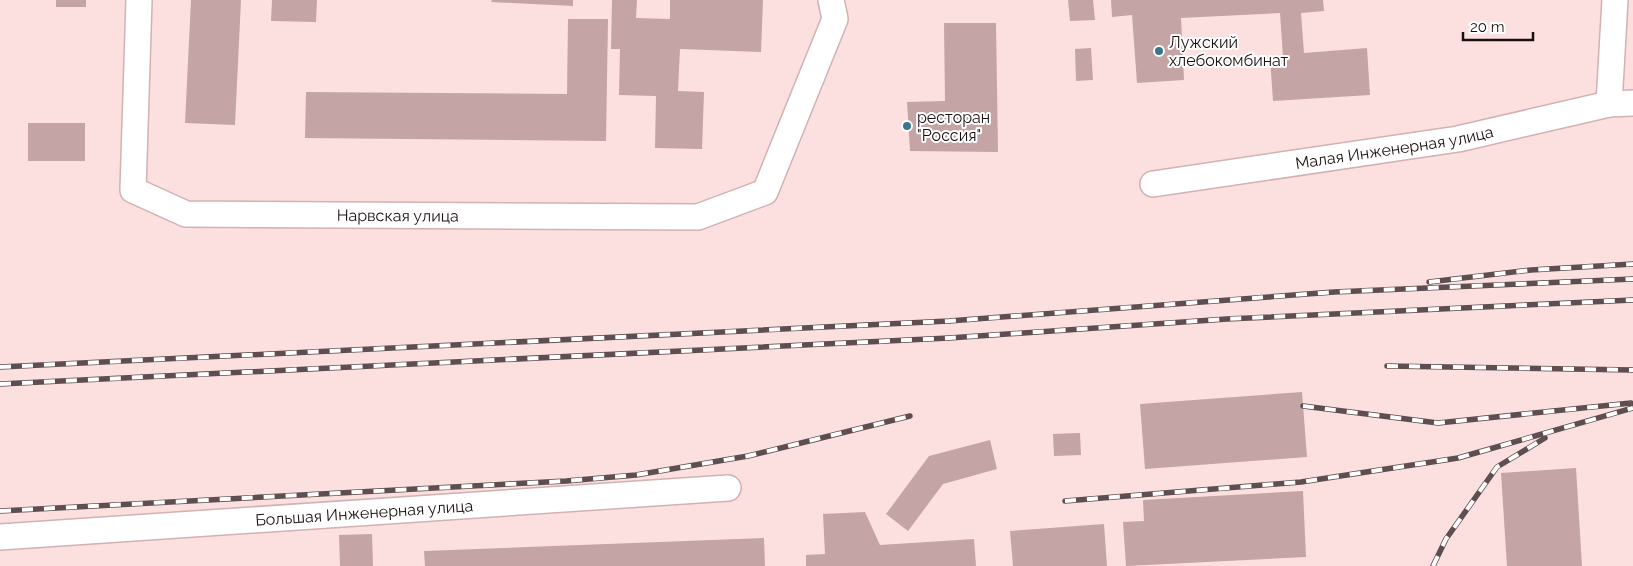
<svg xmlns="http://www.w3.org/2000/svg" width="1633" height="566" font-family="Raleway,sans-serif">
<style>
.building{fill:#c4a4a4}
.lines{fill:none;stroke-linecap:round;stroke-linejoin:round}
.minor-casing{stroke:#d2b1b2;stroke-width:28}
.minor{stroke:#fff;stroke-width:25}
.rail-casing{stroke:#5e4e4e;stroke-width:5.5}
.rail{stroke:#fff;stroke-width:4;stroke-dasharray:11;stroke-linecap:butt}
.poi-dot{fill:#3b758e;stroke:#fff;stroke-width:2}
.labels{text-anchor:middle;stroke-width:4;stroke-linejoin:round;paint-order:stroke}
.poi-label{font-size:16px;fill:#1b1010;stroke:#fff;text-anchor:start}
.street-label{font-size:16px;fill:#1b1010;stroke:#fff}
</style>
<rect width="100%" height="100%" fill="#fce0e0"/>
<path class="building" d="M56,0H86V7H56Z
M191,0H241L235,125L185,123Z
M272,0H317L316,22L271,21Z
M492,0H573V6L491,2Z
M612,0H637L636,18L670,19V0H763L761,52L680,49L678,91L704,92L702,149L655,148L656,96L619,95L620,49H611Z
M1068,0H1093L1095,20L1070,21Z
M1111,0H1323L1324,11L1301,13L1304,53L1367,48L1370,95L1273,101L1270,58L1283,57L1280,13L1181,18L1184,80L1137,83L1132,15L1112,17Z
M568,19H608L606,141L305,138L306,92L567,94Z
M944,23H996L998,152L910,151L907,102L945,101Z
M1091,48L1093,80L1076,81L1075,49Z
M28,123H85V161H28Z
M1302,392L1307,457L1145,469L1140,404Z
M1080,433L1081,455L1054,456L1053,434Z
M990,440L997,469L943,484L908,531L886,514L929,456Z
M1576,468L1582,566H1507L1501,473Z
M1303,491L1306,557L1126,566L1123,522L1144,521L1143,500Z
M865,512L880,545L974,539L976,566H806V555L825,554L823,514Z
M1104,524L1107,566H1013L1010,531Z
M372,534L373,566H340L339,535Z
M764,538L765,566H425L424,551Z"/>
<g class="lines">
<g class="minor-casing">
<g id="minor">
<path id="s1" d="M139,0L133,190L186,214L698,217L765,192L835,19L831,0"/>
<path d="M1609,104L1615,0"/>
<path id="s2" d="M1153,184L1458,139L1609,104L1633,103"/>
<path id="s3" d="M0,537L728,488"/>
</g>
</g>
<use href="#minor" class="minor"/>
<g class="rail-casing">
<path id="rail" d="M1429,282L1531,270L1633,264
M1387,366L1633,370
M0,367L949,321L1334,292L1633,279
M0,384L949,338L1227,319L1633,300
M1303,406L1438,423L1631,403
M1065,501L1301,482L1458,458L1633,408
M0,511L566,481L636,475L748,456L910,416
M1433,566L1446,539L1497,467L1545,438"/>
</g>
<use href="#rail" class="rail"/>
</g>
<g class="poi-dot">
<circle cx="1159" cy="51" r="5"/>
<circle cx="907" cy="126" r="5"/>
</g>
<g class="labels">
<g class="poi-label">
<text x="1169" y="48">Лужский<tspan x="1169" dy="18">хлебокомбинат</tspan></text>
<text x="917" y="123">ресторан<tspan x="917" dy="18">"Россия"</tspan></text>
</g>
<g class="street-label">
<text dy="6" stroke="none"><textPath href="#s2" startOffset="244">Малая Инженерная улица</textPath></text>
<text dy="6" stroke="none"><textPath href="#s1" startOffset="460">Нарвская улица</textPath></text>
<text dy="6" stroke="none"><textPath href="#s3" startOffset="365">Большая Инженерная улица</textPath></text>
</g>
</g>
<path d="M1463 32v8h70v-8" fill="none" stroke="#1b1010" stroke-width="2.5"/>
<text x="1470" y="32" font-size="15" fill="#1b1010" stroke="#ffffff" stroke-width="4" paint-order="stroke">20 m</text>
</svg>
